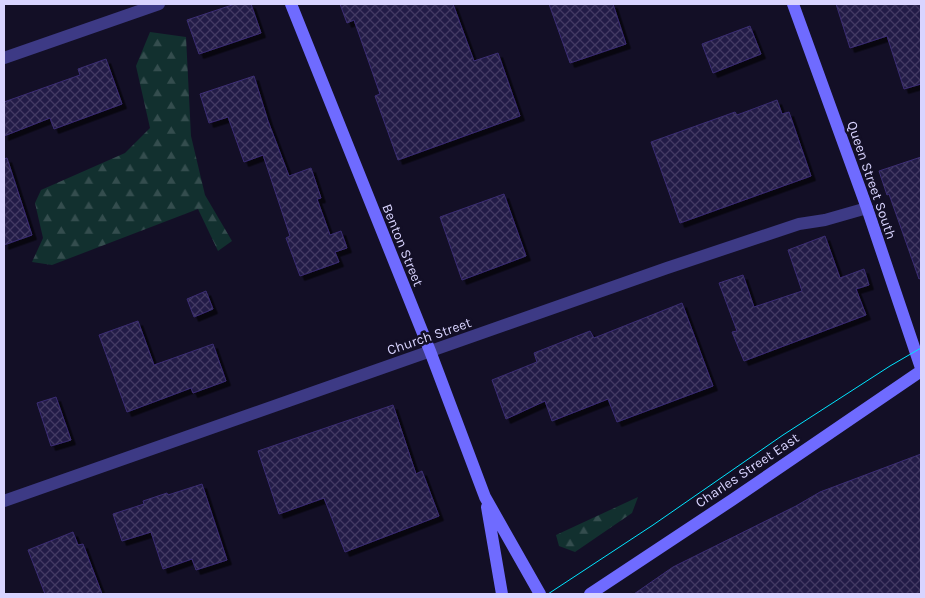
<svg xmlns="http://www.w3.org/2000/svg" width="925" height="598" font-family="Karla,sans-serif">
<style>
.forest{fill:url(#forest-firs)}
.building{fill:url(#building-cross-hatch);stroke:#3b2d73;filter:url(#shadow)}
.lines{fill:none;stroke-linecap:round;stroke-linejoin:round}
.street{stroke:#3d3a85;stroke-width:12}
.secondary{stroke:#6f6bff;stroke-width:12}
.tram{stroke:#00e5ff;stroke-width:1}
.labels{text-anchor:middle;stroke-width:5;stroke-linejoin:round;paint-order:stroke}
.street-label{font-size:14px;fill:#d9d4ff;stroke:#130f26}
</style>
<defs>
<pattern id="forest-firs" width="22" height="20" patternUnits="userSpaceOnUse" patternTransform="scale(1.25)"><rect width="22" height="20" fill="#12302f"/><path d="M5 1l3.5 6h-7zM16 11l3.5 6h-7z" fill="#344d4e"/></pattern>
<pattern id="building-cross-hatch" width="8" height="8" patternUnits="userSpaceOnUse" patternTransform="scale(1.25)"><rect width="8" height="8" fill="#241b47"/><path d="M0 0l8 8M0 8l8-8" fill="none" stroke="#433b63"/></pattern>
<filter id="shadow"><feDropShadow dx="4.5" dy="4.5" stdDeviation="0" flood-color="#0009"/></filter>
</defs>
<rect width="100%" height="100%" fill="#130f26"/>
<path class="forest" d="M150,32L186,37L191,136L205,195L232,241L218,251L198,209L52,265L32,262L43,238L35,203L41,190L125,153L150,128L136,66Z
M638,497L632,513L575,552L559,546L556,535Z"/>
<path class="building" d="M235,4H251L261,33L199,54L187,20Z
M340,4H453L474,61L498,53L520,116L398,160L375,96L380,94L354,20L347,23Z
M549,4H613L626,44L570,63Z
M836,4H921V84L904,89L887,36L850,48Z
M750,26L761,54L713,73L702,44Z
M106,59L122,104L54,129L50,118L4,136V102L80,75L78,69Z
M254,76L268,121L289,176L311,168L321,198L317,199L330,235L341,231L347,248L335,252L339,262L300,276L286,238L290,236L263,155L244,162L228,117L209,123L200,94Z
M777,100L782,114L789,112L811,176L680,223L651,142L735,112L737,115Z
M921,157V278L919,279L889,194L887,195L879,171Z
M7,158L32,235L4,245V159Z
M504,194L526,256L462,280L440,217Z
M825,236L840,278L864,269L869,285L856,289L866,315L744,361L732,332L737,331L719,283L743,275L754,307L802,291L788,250Z
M206,291L213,309L194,317L187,299Z
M682,303L713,386L617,422L608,399L552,421L545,401L506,419L492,380L537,362L534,353L590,331L594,338Z
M138,321L154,365L213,344L226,381L193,393L191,388L127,412L99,335Z
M56,397L71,440L51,446L37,403Z
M393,405L416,474L422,471L439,516L345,552L324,498L279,514L258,451Z
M921,454V594H634L673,567L796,506L820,492Z
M202,484L227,560L196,570L192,559L163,569L151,532L122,541L113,514L144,504L143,501L167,493L168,495Z
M73,532L78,545L83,544L102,594H45L28,550Z"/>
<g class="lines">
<path class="street" d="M4,58L159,4
M4,501L667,268L799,224L825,220L867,208"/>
<path class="secondary" d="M291,4L430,351L485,497L540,594
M793,4L867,208L921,368
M487,507L502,594
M590,594L732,500L921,371"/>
<path class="tram" d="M548,594L653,525L783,435L890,366L921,348"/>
</g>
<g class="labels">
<g class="street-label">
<text transform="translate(872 180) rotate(71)" y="5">Queen Street South</text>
<text transform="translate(403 245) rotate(68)" y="5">Benton Street</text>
<text transform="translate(429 336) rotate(-19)" y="5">Church Street</text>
<text transform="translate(747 470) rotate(-34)" y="5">Charles Street East</text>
</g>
</g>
<rect width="925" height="598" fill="none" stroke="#d9d4ff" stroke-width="10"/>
</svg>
